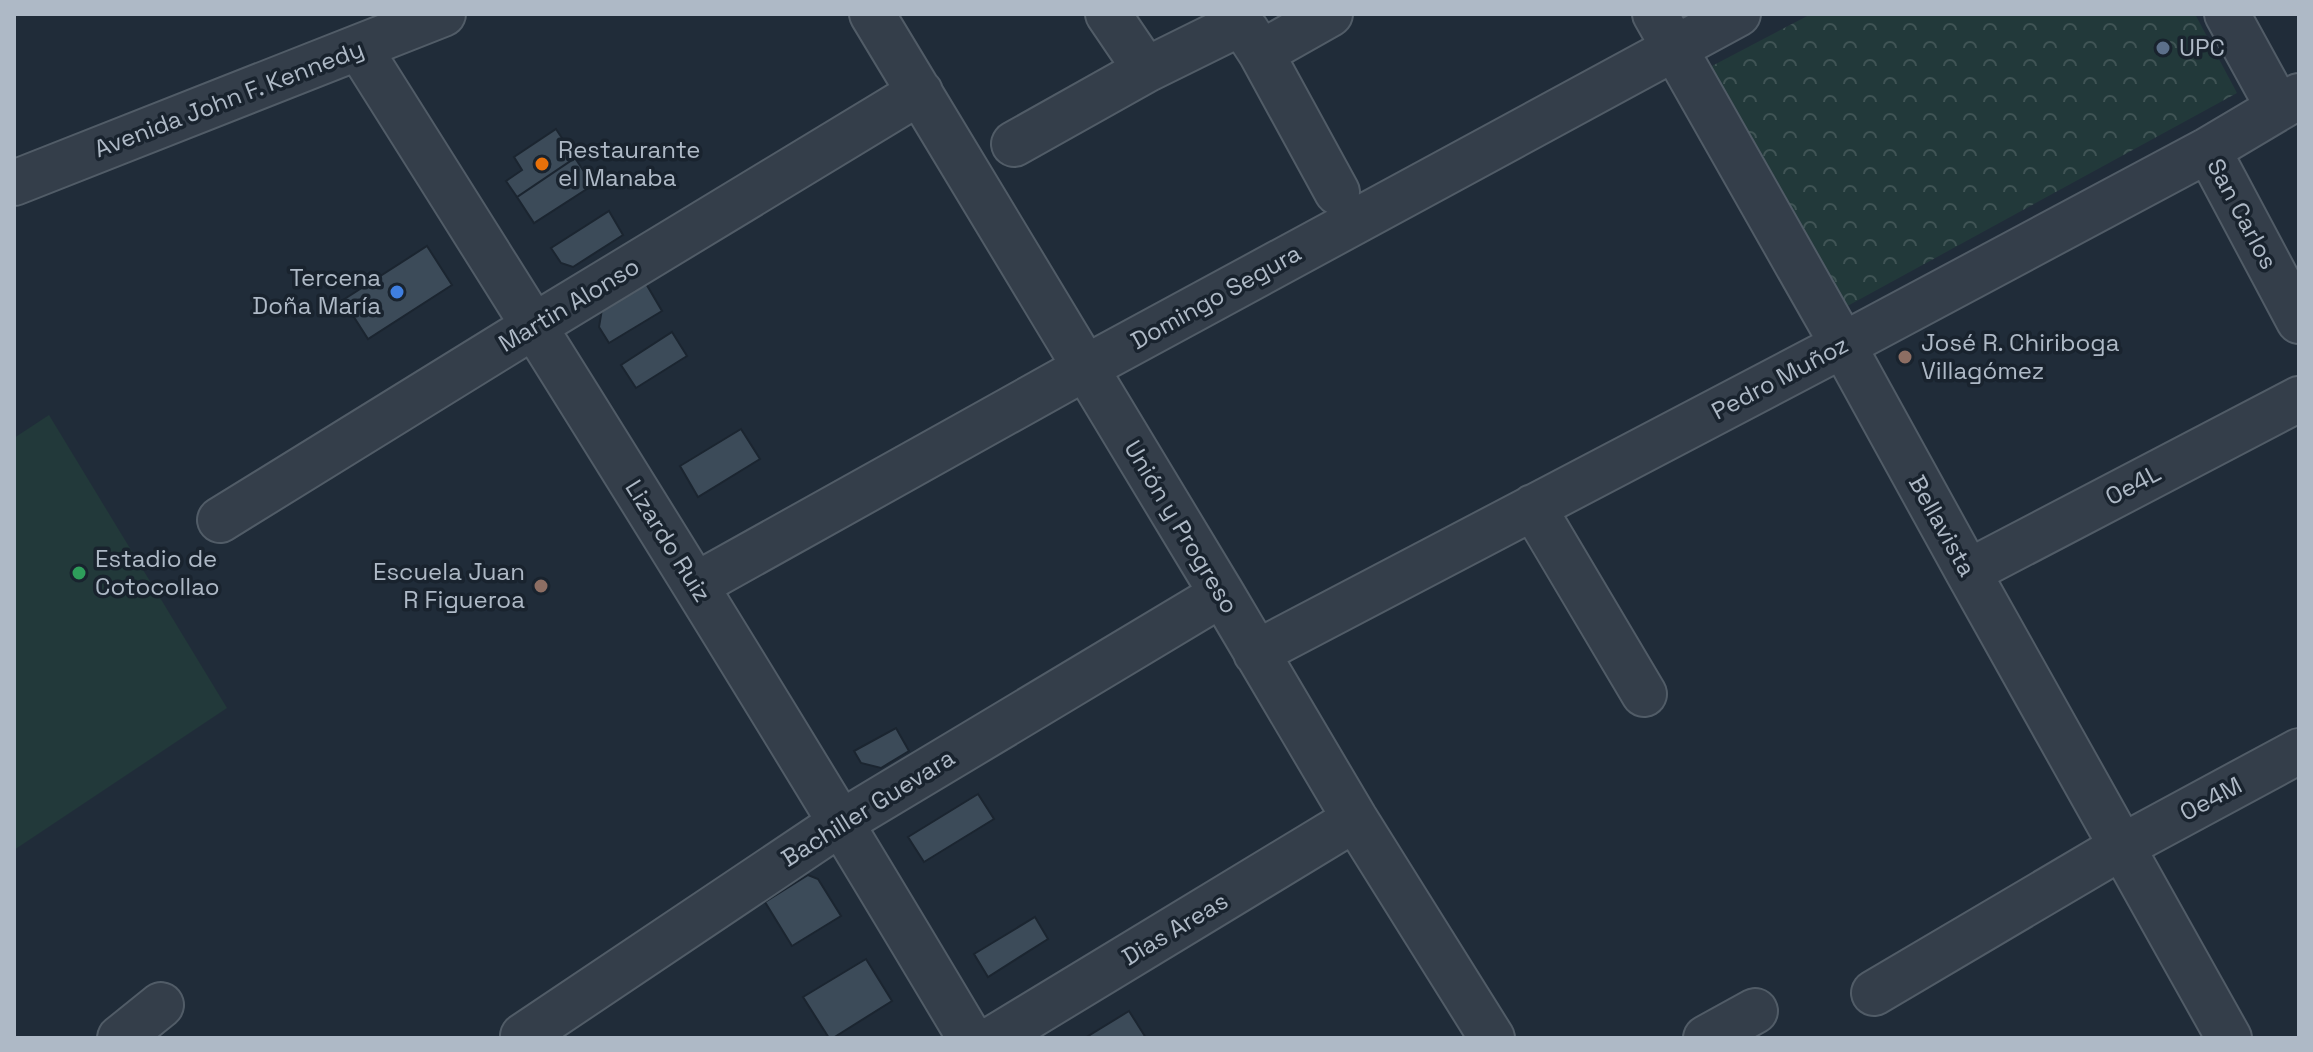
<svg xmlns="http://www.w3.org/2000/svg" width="2313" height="1052" font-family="'Space Grotesk',sans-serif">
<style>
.grass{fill:#22393a}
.park{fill:url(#park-crowns)}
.building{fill:#3c4b59;stroke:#1b2530;stroke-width:2}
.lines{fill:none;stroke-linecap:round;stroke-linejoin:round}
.minor-casing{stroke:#515c67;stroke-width:48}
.minor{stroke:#343e4a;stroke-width:44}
.service-dot{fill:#5c6f8a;stroke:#19232e;stroke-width:3}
.food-dot{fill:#e8710a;stroke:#19232e;stroke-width:3}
.shop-dot{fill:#3f7fe0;stroke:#19232e;stroke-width:3}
.education-dot{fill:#8d6e63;stroke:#19232e;stroke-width:3}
.leisure-dot{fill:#2e9e5b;stroke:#19232e;stroke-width:3}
.labels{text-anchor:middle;stroke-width:7;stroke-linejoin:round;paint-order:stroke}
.poi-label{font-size:24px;fill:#aeb9c6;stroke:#19232e;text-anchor:start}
.street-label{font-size:24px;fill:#aeb9c6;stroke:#19232e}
</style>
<defs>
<pattern id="park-crowns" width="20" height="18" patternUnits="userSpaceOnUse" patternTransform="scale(2)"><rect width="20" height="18" fill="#22393a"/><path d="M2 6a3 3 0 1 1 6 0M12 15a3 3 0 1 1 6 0" fill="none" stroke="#405455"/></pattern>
</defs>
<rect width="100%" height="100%" fill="#202c39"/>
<path class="grass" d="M49,415L227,708L14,850V438Z"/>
<path class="park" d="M1811,14H2195L2237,93L1842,309L1710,67Z"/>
<path class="building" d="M556,129L575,158L517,197L506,181L522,170L514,157Z
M575,158L593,185L534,223L517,197Z
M609,211L623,235L573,267L561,263L551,248Z
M427,246L452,285L368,339L343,300Z
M645,282L662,311L609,343L599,327L602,309Z
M672,332L687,356L636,388L621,365Z
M741,429L760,459L698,497L680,466Z
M896,728L909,751L881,768L861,763L854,751Z
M978,794L994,819L924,862L908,837Z
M808,875L818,879L841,916L792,946L765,902Z
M1035,917L1048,939L988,977L974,954Z
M866,959L892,1001L833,1038H829L803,997Z
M1129,1011L1146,1038H1085Z"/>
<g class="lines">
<g class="minor-casing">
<path id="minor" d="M872,14L1222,594L1355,819L1492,1038
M1108,14L1146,70
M1655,14L1843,345L1968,572L2229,1038
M2227,14L2278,107
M359,48C566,376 772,705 970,1038
M1261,53L1330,14
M1014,144L1146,70L1233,27H1240L1246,30L1261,53L1337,192
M2208,150L2299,321
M14,183L443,14
M1533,507L1644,694
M220,520L534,326L920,92
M1968,572L2299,399
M696,585L1085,368L1738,14
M1256,653L1843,345L2208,150L2299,96
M1874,993L2123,846L2299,751
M523,1036L842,822L1222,594
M120,1038L161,1005
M994,1038L1355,819
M1706,1038L1755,1011"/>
</g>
<use href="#minor" class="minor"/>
</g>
<circle class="service-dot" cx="2163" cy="48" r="8"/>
<circle class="food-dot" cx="542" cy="164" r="8"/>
<circle class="shop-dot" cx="397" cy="292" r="8"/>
<g class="education-dot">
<circle cx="1905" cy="357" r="8"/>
<circle cx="541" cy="586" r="8"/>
</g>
<circle class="leisure-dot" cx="79" cy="573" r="8"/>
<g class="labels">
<g class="poi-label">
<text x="2179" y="56">UPC</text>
<text x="558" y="158">Restaurante<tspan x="558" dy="28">el Manaba</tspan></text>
<text x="381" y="286" text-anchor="end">Tercena<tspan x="381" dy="28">Doña María</tspan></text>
<text x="1921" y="351">José R. Chiriboga<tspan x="1921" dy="28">Villagómez</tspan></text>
<text x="95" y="567">Estadio de<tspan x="95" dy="28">Cotocollao</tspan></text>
<text x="525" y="580" text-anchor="end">Escuela Juan<tspan x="525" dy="28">R Figueroa</tspan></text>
</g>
<g class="street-label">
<text transform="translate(229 99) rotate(-21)" y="8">Avenida John F. Kennedy</text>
<text transform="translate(2242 214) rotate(62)" y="8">San Carlos</text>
<text transform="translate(1216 297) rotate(-29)" y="8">Domingo Segura</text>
<text transform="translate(569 305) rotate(-31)" y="8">Martin Alonso</text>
<text transform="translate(1780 378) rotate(-28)" y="8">Pedro Muñoz</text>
<text transform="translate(2133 485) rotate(-28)" y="8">Oe4L</text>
<text transform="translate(1942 526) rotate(61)" y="8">Bellavista</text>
<text transform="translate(1181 527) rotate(59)" y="8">Unión y Progreso</text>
<text transform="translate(668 541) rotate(58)" y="8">Lizardo Ruiz</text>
<text transform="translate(2211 799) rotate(-28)" y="8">Oe4M</text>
<text transform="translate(868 808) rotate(-32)" y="8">Bachiller Guevara</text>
<text transform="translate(1175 929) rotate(-31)" y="8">Dias Areas</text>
</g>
</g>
<rect width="2313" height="1052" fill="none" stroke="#aeb9c6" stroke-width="32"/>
</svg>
